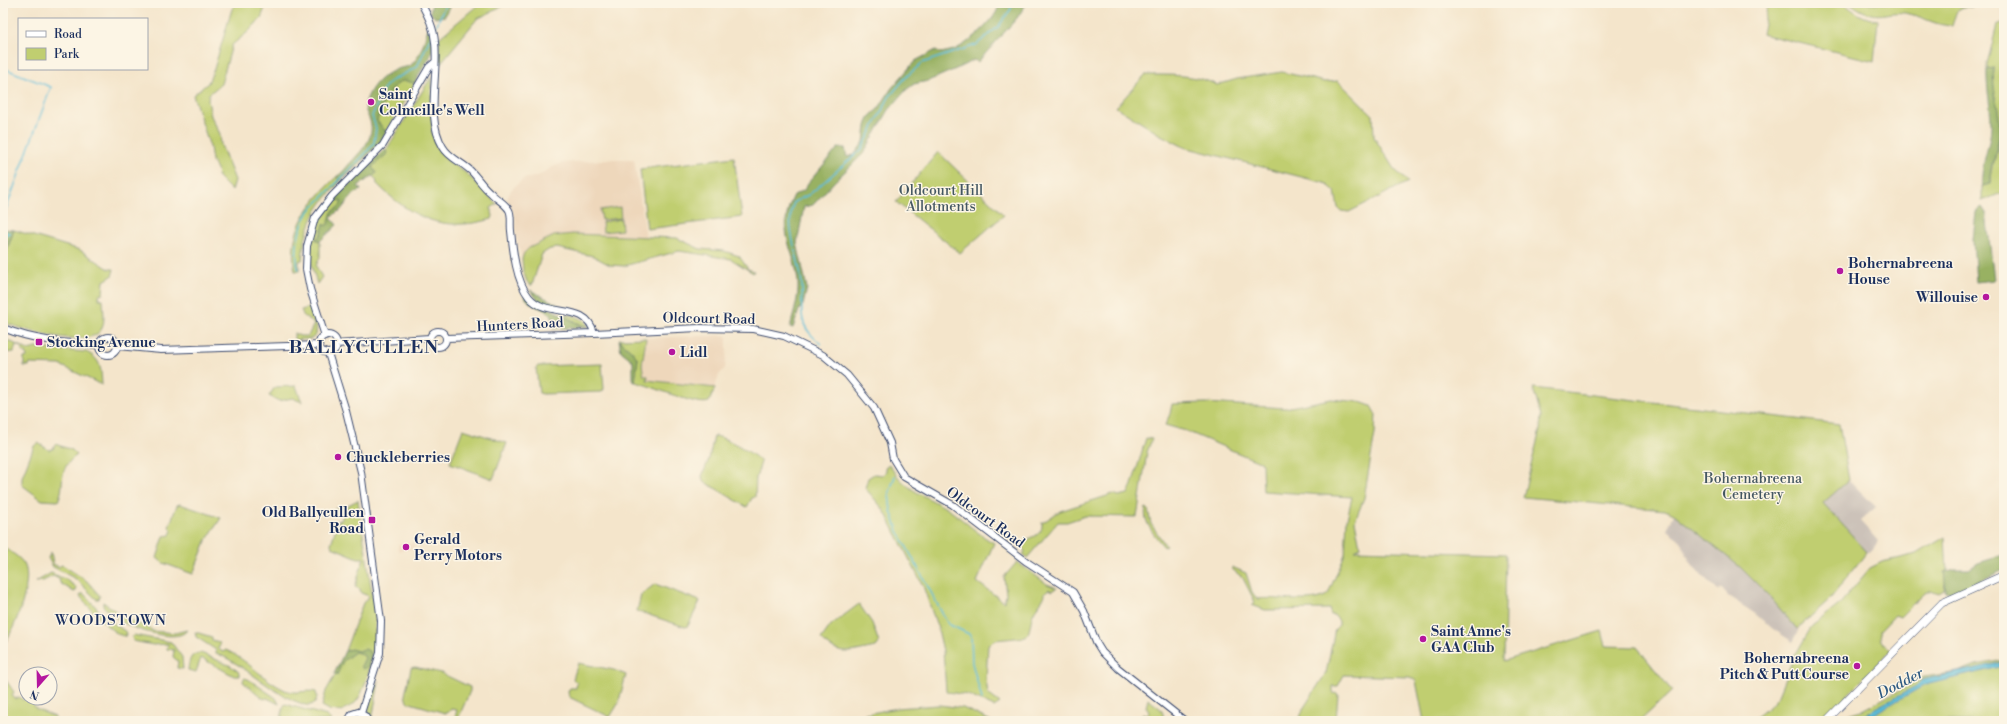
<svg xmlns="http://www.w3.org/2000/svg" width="2007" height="724" font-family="'Libre Bodoni',serif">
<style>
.built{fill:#eed7bb}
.industrial{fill:#ccc2b9}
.green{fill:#c0ce70;stroke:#6e7e67}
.forest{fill:#98b162;stroke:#5a7060}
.water{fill:#5bbdd9;stroke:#3b769c}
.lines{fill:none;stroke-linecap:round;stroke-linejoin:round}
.stream{stroke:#5bbdd9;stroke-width:1.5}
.minor-casing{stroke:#3c4a6e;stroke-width:8}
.major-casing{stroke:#3c4a6e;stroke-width:8}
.minor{stroke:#fff;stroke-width:6}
.major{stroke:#fff;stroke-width:7}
.poi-dot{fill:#b5179e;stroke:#fcf5e5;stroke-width:1.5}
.labels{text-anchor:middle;stroke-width:3;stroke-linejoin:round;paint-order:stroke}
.poi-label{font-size:14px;font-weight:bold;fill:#1b2f5e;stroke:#fcf5e5;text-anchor:start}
.park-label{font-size:14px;fill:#445762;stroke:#fcf5e5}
.street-label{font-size:14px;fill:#1b2f5e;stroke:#fcf5e5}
.neighbourhood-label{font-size:15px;letter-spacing:1px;fill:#1b2f5e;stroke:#fcf5e5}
.water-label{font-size:15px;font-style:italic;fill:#2e5a83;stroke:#fcf5e5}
.district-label{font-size:18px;font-weight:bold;letter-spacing:1px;fill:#1b2f5e;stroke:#fcf5e5}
</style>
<rect width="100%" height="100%" fill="#fcf5e5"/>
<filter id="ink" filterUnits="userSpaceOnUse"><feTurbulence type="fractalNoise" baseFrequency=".025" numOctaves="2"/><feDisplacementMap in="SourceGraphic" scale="8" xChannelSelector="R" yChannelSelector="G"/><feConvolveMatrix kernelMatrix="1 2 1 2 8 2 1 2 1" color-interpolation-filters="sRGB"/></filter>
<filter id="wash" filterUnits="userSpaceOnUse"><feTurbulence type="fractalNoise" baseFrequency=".012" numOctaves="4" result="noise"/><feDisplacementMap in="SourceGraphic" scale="16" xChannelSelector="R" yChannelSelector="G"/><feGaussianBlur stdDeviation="0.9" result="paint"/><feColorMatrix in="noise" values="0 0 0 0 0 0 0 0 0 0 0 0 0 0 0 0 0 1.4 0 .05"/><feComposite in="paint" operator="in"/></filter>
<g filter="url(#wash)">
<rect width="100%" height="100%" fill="#f4e5cb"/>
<path class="built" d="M614,159H634L646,237L573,234L529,248L522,259L516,237L515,216L507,199L511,190L523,179L538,176L551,168L562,163Z
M725,335L727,337V349L725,368L719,375L715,388L647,380L644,376L642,365L646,338Z
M414,543V549L398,551V544Z"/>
<path class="industrial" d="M1849,480L1876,507L1860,521L1878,541L1871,552H1867L1823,503Z
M1674,514L1740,567L1769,596L1799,631L1793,642L1773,629L1754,613L1728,596L1721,588L1718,591L1692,565L1679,539L1667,530Z"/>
<path class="green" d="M236,3H267L261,18L249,31L232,45L221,84L209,94L208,100L211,116L220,134L221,145L235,180L232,191L218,177L217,169L212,161L210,147L193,95L208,83L214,69L232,9Z
M482,3H509L477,19L439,65V38L479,4Z
M1768,3H1844C1854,12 1864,19 1878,20L1874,61L1762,34Z
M1850,3H1973L1972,7C1955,6 1957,11 1952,26C1934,25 1926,18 1910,14C1884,8 1879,25 1850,3Z
M2004,22V192L1982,201V186L1991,184C1990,166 2000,149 2000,131C1999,110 1991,89 1994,68L1987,69V64L1997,25Z
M1282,72L1325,82L1338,81L1373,115L1374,137L1394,169L1408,182L1349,212L1341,211L1338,208L1335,191L1325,183L1184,147L1159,134L1116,107L1145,75C1168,75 1196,74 1217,85L1237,79Z
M431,77L432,132L437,147L447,160L466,173L497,204L491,208L493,216L492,219C442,233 412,218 377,184L376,179L367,172L385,152Z
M404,80L415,83L386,132L377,121C380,106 390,86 404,80Z
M938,152L1004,215L960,253L896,202Z
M734,157L742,217L647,229L640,169Z
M337,176L339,183C334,190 326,196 321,204C309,221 304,240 302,260L299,261V271H295C287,229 310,203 337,176Z
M334,199L343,201L340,206L332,212L329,222L326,226L324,225L320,236L316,239L320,241V257L316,266L322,277L317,284C315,275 311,266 310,257C307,236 322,214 334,199Z
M620,207L621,218L602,220L600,210Z
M621,219L622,230L603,232L602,222Z
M14,230L80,250L109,269H114L112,276L104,281L103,294L99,295V299H103C103,308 106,323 101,330C88,350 21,329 3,322V276L7,272L4,258Z
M573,234L677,238L700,249L724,251L739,256L748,269L754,271L753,273L731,259L679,251L624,266L610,265L593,256L557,248L550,249L542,254L532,285H530L527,282L523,271L522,259L524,253L529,248L554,236Z
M311,307L317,326L316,335L311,339L294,340V333L300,336H308L314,324L306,317H304L301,310Z
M557,313L575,316L585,321L589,328Z
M3,338L28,350L36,348L86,352C102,359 101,370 102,385L60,365L29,364V366H24V358L27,357L26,353L23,352L22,348L16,345L14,352L3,353Z
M646,338L642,365L644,376H648L647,380L715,388L709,402C696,407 651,385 635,382L637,359L619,339Z
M602,364L604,389L602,392L543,394L539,393L536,368L538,366Z
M296,386L302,402L292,398L279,401L269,396L275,387Z
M1533,388L1839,424L1849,480L1823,503L1867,552L1830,599L1797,629L1769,596L1740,567L1674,514L1665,510L1523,497L1540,430L1541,416Z
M1331,399L1360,402L1371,406L1376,415L1375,433L1364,498L1355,521L1360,547L1355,550L1506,554L1504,661L1602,631L1606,646L1637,647L1672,691L1641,720L1642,721H1424L1416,681L1410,677L1344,675L1338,686H1333V693L1338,694L1336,720L1299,721L1303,709L1326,673L1335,629L1339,625V621L1334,615H1331L1329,609L1265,610L1252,605L1255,602L1243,578L1232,569V567L1246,573L1252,592L1257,599C1275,596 1314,606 1328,594L1345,554L1347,519L1352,497L1263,491L1262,463L1186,431L1165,425L1170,414L1172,404L1206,403L1285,408Z
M463,429L507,443L493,479L450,463Z
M714,436C724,436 755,454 761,462L756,478L755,497L752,498L747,507L703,481L702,476L709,459Z
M1146,438L1152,439L1147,452L1137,517L1085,516L1067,522H1058L1027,558L1023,555L1025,551L1021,547C1027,533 1043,540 1042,523L1060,511L1113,494L1119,496L1128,494L1132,485Z
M38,443L49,450L53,449L55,444L72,450L77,455C55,471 67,482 58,501L42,500L22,485V477L34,446Z
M889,464C907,494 926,494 952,512C966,522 979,535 994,543L977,582L1004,602L1006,594L1004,577L1017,562L1047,584L1057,588L1051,591L1049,589L1045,592C1046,598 1037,606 1034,612C1030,619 1031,631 1026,637L995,640L988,645L986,679L988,694L1000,703L994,707L968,695L947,692L946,690L943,651L938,629L923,586L884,510L865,488L868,478L874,474L883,475L886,471L885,467Z
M358,500L376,620C375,642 370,684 356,702C352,707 345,707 341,712L332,710L331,711L322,706L326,691L337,672L363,603L369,596L361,593L360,589L355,587L364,558H358L332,547L331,544L338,521L341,520L343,516L334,512L336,507L344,511L348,505Z
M180,504L221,518L206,541L193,574L163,563L157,558L164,536L170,535L172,530L169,527L177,505Z
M1146,508L1148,509L1151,524L1166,546L1164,547C1156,537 1142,522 1146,508Z
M1945,537L1947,572L1944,590L1939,593L1931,590L1923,594L1900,617L1895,615L1880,631L1881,641L1891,650L1822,721H1751L1769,707L1777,698L1793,659L1812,626L1839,605L1870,568L1882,562L1917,554Z
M3,546C9,551 20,557 24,564C34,581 14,631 3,646Z
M51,552L53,564L59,567L61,565L64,566L87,581L100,596L99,599H96L76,579L53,567L48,558Z
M51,573L67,580L77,588L76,591L74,592L60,583L59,579L53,576L43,581L36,582Z
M655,584L700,601L688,626L685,627L637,611L641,595Z
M81,594H84L105,617L126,632V636C114,638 88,606 80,596Z
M103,602L128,620L150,628L152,631L175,633L187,630C180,643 139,631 128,625C118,621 110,613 103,606Z
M859,604L872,623L879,643L876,647C852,651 841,659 821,639L831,625Z
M195,632L212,637V640L219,642L220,645L218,649L223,652L226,650C248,660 263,680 285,690C297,695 306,689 316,692L317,696C316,703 313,706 305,705C271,694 249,667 216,653V650L196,637Z
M134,635L171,642L182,657L183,669L177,668L178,661L173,657L174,650L167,649L168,644L153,645L133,641L132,637Z
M201,653L231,666L240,673V676H234L201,658L196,672L188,670C189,661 190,653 201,653Z
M2004,660V721H1833L1836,718L1862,710L1924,677L1958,672L1976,665Z
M578,663L614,670L626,675L618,704L610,717L569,697L568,692L570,688H576L577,683L573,679Z
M415,667L441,673L470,687V691L458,719L455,717L457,710L451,709L449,712L445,713L407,702L405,695L411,668Z
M3,676L14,692L12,695L15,699L20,697L23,700L30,698L36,709L55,717L54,721H3Z
M244,678L248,679L276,698L279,704L267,698L264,699L243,682Z
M378,681H379L372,720C363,709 373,693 378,681Z
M1148,699L1162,710L1164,719L1163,721H1137L1143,714L1147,715L1149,712L1146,707Z
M285,704L327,716L332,721H281L283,708Z
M939,705L963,708L991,721H847L846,718L897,708Z"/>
<path class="forest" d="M451,3L445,16L435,18L430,12L432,4Z
M999,3H1027L1017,18L978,62L974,60L956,69L928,81L914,84L906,90L889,110L863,154L834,182L813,205L804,207L797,243L807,288L803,305L799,310L793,328L790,327C794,312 799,297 798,282C795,248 775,233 794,195L804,190L808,183L838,148H845L847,157L854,155L864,142L866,126L869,117L879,108L891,89L915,61L936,50L941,53C945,52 950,51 954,50C968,44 999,18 999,3Z
M428,28L431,29C432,37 434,45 432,52C429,62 419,71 415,83C411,83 406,80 403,81C391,83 379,111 377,121L386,132L381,142L339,183L337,176C342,174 347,166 352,161C361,151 373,140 371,125C369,113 361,111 368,96C374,83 382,76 395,70C400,67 408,68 412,64C422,54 424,41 428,28Z
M1994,68C1991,90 2001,111 2000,132C1998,150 1990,166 1991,184L1982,186C1980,163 1991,146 1991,125C1991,106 1986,88 1987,69Z
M384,150H386L387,154L372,167L377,173L358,186L361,190L354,194L339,212L338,211L331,218L337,225L320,241L315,239L320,236L324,224L326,226L329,222L332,212L340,206L342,201L334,199Z
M1982,207L1986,213L1994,280L1976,282L1973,240L1976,212Z
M3,229L14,230L4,258L7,273L3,276Z
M530,290L559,305L562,309L538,300Z
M524,295L585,327L553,329L552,315C542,307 529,307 524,295Z
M619,340L631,350L638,359L635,382L633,381V361L621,351Z
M2004,555V570L1952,593L1946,592L1944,572L1954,569H1969L1978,563Z
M351,649L358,651L365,649L369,651L371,655L368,667L363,669L361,666L365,658L362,654L355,652L343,661L337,675L334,674L345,651Z"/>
<path class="water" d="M2004,662V666L1925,685L1861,721H1851L1916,686L1922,680Z"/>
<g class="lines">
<path class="stream" d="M435,29L446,3
M3,68L51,87L3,217
M3,231L10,233L4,235L3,238
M298,269C294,247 298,230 309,211L365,154L374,143L376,128L372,116L384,88L391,81L417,67L431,36
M821,344C813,337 805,330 803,320C800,309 803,297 802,286C801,258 783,230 794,202L810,194L862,149L889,97L907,76L922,63L976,45L998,27L1011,9V3
M895,476L889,494L891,511L898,531L948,624L971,635L972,663L982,699"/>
</g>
</g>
<g filter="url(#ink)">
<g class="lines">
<g class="minor-casing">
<path id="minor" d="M421,3C428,16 434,28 435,42C439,76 425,117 443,147C449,158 462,162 471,171C478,178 483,187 491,193C496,199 505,203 509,210C512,215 510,224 511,231C513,251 516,281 529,297C547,319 586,301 594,333L699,328L753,329L784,336L823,355L847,375L874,408L890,443L893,459L904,477L953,505L1027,562L1073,592L1084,611L1097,644L1102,652L1118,668L1185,721
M3,328C35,341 66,343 100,345
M430 339a8 8 0 1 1 16 0a8 8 0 1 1-16 0Z
M319 344a9 9 0 1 1 18 0a9 9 0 1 1-18 0Z
M325,336L310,289L306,269L307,246L315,218L332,196L383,145L429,67L435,62
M99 346a9 9 0 1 1 18 0a9 9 0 1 1-18 0Z
M446,338L594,333
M336,344L430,338
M117,346L161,350L319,345
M328,353L346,411L361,472L381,621L380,653L361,713
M348,721L352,714L358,712L365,716L368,721"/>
</g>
<g class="major-casing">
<path id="major" d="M1826,721L1942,603L2004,575"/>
</g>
<use href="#minor" class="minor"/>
<use href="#major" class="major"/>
</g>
</g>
<g class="poi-dot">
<circle cx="371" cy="102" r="4"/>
<circle cx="1840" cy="271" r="4"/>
<circle cx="1986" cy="297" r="4"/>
<rect x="35" y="338" width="8" height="8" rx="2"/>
<circle cx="672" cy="352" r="4"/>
<circle cx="338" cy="457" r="4"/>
<rect x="368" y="516" width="8" height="8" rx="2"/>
<circle cx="406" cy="547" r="4"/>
<circle cx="1423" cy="639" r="4"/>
<circle cx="1857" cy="666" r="4"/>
</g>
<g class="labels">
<g class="poi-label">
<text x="379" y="99">Saint<tspan x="379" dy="16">Colmcille's Well</tspan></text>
<text x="1848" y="268">Bohernabreena<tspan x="1848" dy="16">House</tspan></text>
<text x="1978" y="302" text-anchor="end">Willouise</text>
<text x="47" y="347">Stocking Avenue</text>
<text x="680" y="357">Lidl</text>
<text x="346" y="462">Chuckleberries</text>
<text x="364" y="517" text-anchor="end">Old Ballycullen<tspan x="364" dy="16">Road</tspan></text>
<text x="414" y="544">Gerald<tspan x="414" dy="16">Perry Motors</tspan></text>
<text x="1431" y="636">Saint Anne's<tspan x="1431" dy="16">GAA Club</tspan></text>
<text x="1849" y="663" text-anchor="end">Bohernabreena<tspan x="1849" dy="16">Pitch &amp; Putt Course</tspan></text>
</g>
<g class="park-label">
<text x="941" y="195">Oldcourt Hill<tspan x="941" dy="16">Allotments</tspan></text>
<text x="1753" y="483">Bohernabreena<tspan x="1753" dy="16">Cemetery</tspan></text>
</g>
<g class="street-label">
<text transform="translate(709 318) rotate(1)" y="5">Oldcourt Road</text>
<text transform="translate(520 324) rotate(-3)" y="5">Hunters Road</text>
<text transform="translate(986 517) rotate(36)" y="5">Oldcourt Road</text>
</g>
<g class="neighbourhood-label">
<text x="111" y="625">WOODSTOWN</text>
</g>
<g class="water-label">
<text transform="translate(1900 683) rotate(-27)" y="5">Dodder</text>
</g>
<g class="district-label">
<text x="364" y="353">BALLYCULLEN</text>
</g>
</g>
<rect width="2007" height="724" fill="none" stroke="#fcf5e5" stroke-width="16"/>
<rect x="18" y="18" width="130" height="52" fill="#fcf5e5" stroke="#a2a6af"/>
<rect x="26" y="31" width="20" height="6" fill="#ffffff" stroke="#a2a6af"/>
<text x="54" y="38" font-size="12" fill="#1b2f5e">Road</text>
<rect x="26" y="48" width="20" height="12" fill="#c0ce70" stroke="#a2a6af"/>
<text x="54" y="58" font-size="12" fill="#1b2f5e">Park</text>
<g transform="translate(38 686) rotate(200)"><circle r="19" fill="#fcf5e5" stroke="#a2a6af"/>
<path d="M0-3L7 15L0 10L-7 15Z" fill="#b5179e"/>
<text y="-6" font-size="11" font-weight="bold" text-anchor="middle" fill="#1b2f5e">N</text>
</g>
</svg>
